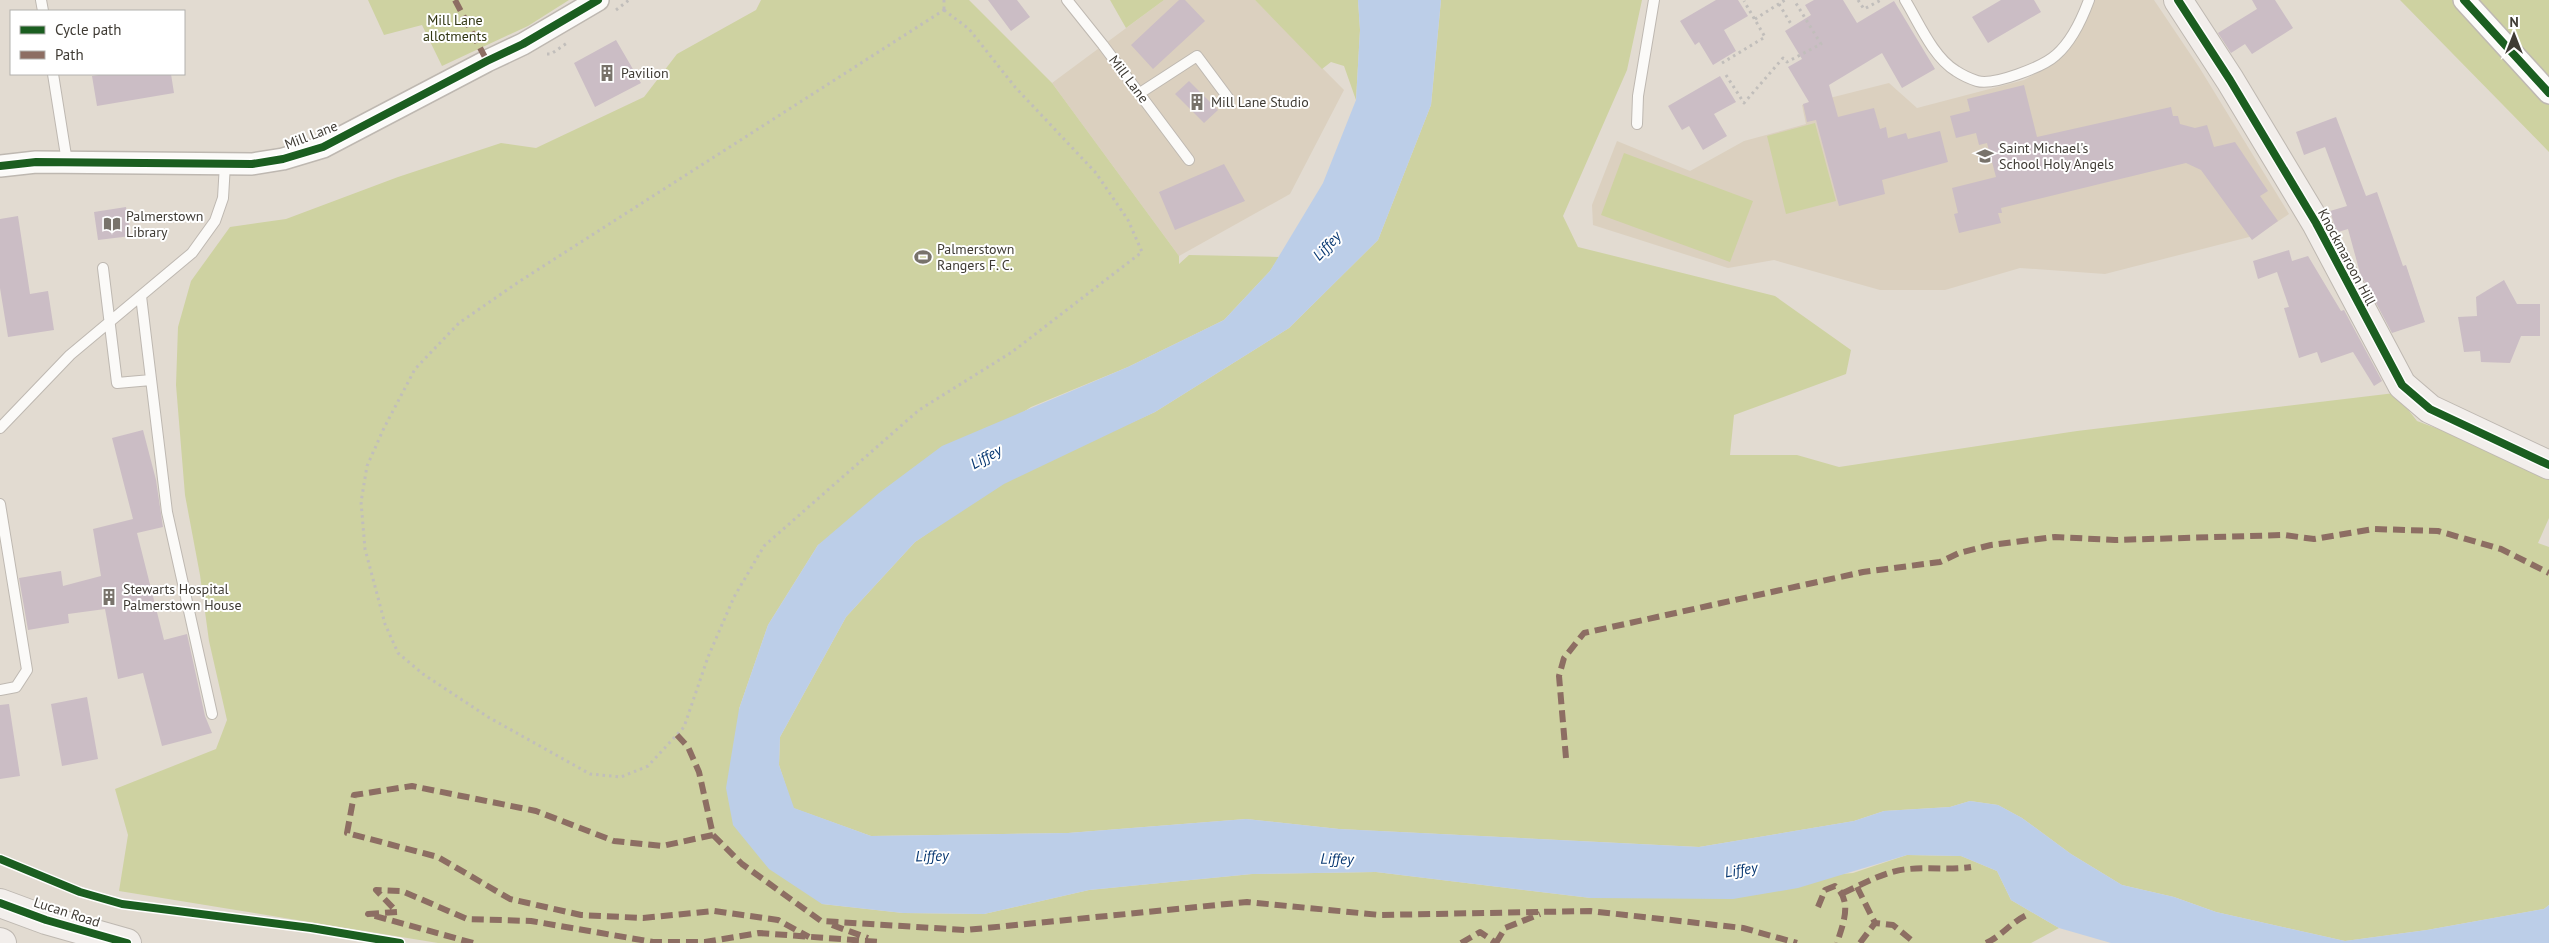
<svg xmlns="http://www.w3.org/2000/svg" width="2549" height="943" font-family="'PT Sans',sans-serif">
<style>
.built{fill:#dbd0bf}
.green{fill:#ced2a1}
.water{fill:#bccee8}
.building{fill:#cbbdc5}
.lines{fill:none;stroke-linecap:round;stroke-linejoin:round}
.lane-casing{stroke:#beb8b1;stroke-width:12}
.street-casing{stroke:#beb8b1;stroke-width:24}
.secondary-casing{stroke:#beb8b1;stroke-width:30}
.path{stroke:#c1bebb;stroke-width:3;stroke-dasharray:2.5 4;stroke-linecap:butt}
.lane{stroke:#fbfaf8;stroke-width:10}
.street{stroke:#fbfaf8;stroke-width:21}
.secondary{stroke:#f2eeeb;stroke-width:28}
.quiet{stroke:#8d6e63;stroke-width:6;stroke-dasharray:12 6;stroke-linecap:butt}
.cycleway-casing{stroke:#fff;stroke-width:11}
.cycleway{stroke:#1b5e20;stroke-width:8}
.labels{text-anchor:middle;stroke-width:4;stroke-linejoin:round;paint-order:stroke}
.park-label{font-size:14px;fill:#323713;stroke:#fff}
.poi-label{font-size:14px;fill:#3f3b34;stroke:#fff;text-anchor:start}
.street-label{font-size:14px;fill:#3f3b34;stroke:#fff}
.water-label{font-size:15px;font-style:italic;fill:#083872;stroke:#fff}
</style>
<rect width="100%" height="100%" fill="#e2dbd1"/>
<path class="built" d="M1164,0H1255L1344,90L1290,194L1179,256L1052,83Z
M2092,0H2154L2199,67L2289,214L2257,235L2105,274L2020,268L1945,290H1880L1774,260L1728,268L1593,225L1592,205L1617,141L1690,171L1744,141L1806,124L1802,105L1889,83L1917,108L2024,80L2052,64Z"/>
<path class="green" d="M368,0H569L528,26L442,66L422,25L384,35Z
M761,0H969L1052,83L1179,256V264L1189,255L1279,257L1270,271L1224,320L1128,367L1031,407L818,545L768,625L739,709L822,904L903,913L984,914L1089,890L1252,874L1376,872L1591,898L1853,873L1907,855L1961,856L1997,871L2011,900L2059,928L2031,943H438L119,891L128,835L115,789L216,749L227,720L209,641L200,575L185,495L176,385L178,327L191,281L230,227L286,219L398,177L501,143L536,148L644,97L677,54L756,10Z
M1110,0H1164L1126,28Z
M1255,0H1358L1360,30L1356,100L1344,66L1331,62L1322,69Z
M1441,0H1642L1627,70L1563,216L1578,247L1775,296L1851,350L1846,374L1734,415L1730,455H1797L1839,467L2077,431L2395,393L2417,421L2465,439L2549,480V518L2538,543L2549,547V905L2544,909L2427,930L2345,941L2216,912L2174,897L2122,885L2071,854L2022,818L1998,805L1970,801L1950,807L1884,811L1854,821L1699,847L1339,829L1246,819L1068,833L871,836L793,808L779,765L780,737L846,617L915,542L1007,479L1155,412L1289,328L1378,240L1431,105Z
M2400,0H2549V152Z
M1815,123L1836,201L1786,214L1767,136Z
M1624,153L1753,201L1730,262L1601,215Z"/>
<path class="water" d="M1358,0H1441L1431,105L1378,240L1289,328L1155,412L1004,484L915,542L846,617L780,737L779,765L794,808L871,836L1068,833L1246,819L1339,829L1699,847L1854,821L1884,811L1950,807L1970,801L1998,805L2022,818L2071,854L2122,885L2174,897L2216,912L2345,941L2427,930L2544,909L2549,905V943H2111L2059,928L2011,900L1997,871L1961,856L1907,855L1798,888L1733,899L1591,898L1376,872L1252,874L1089,890L984,914L903,913L822,904L769,869L733,825L726,788L739,709L768,625L818,545L879,493L942,446L1128,367L1224,320L1270,271L1323,183L1356,100L1360,30Z"/>
<path class="building" d="M988,0H1017L1030,17L1011,31Z
M1179,0H1185L1205,21L1153,69L1131,45Z
M1716,0H1738L1748,16L1724,30L1736,51L1713,65L1699,42L1695,45L1680,21Z
M1814,0H1843L1857,23L1894,1L1935,69L1902,88L1882,53L1829,85L1838,117L1874,108L1880,129L1886,127L1888,138L1906,133L1908,139L1940,131L1948,162L1882,180L1885,194L1839,206L1816,120L1807,122L1803,104L1809,102L1788,67L1802,59L1785,31L1811,15L1805,5Z
M2001,0H2034L2041,12L1988,43L1972,17Z
M2252,0H2275L2293,28L2252,54L2245,44L2231,53L2218,33L2257,9Z
M616,40L641,83L595,107L574,63Z
M105,74H171L174,93L97,106L92,76Z
M1720,76L1736,102L1714,114L1727,136L1703,150L1689,126L1682,130L1668,106Z
M1189,81L1218,110L1204,123L1175,94Z
M2024,85L2037,137L2171,107L2173,116H2178L2180,124L2195,128L2207,125L2214,147L2235,142L2268,191L2260,196L2278,221L2252,240L2201,170L2186,163L2001,208L2002,213H1998L2001,223L1959,233L1954,214L1958,213L1952,188L1996,177L1987,143L1979,145L1976,133L1956,138L1950,116L1970,111L1967,99Z
M2336,117L2366,196L2377,192L2403,266L2406,265L2425,322L2392,333L2360,273L2348,229L2338,232L2334,224L2330,211L2347,206L2325,147L2304,155L2296,132Z
M1224,164L1245,201L1175,230L1159,192Z
M126,207L131,236L98,240L94,212Z
M18,216L30,294L48,291L54,330L8,337L0,288V219Z
M2289,250L2292,261L2308,256L2341,311L2344,310L2382,381L2374,386L2353,352L2321,363L2317,352L2299,358L2284,308L2289,307L2277,272L2258,279L2253,261Z
M2504,280L2517,304H2540V336H2521L2510,363L2481,362L2480,351L2464,352L2458,317L2477,316L2476,297Z
M143,430L156,480L163,527L137,533L164,640L187,634L205,716L212,733L162,746L143,673L118,679L105,609L68,614L69,623L28,630L19,578L61,571L63,586L101,576L93,529L133,519L112,438Z
M87,697L98,759L62,766L51,704Z
M9,704L20,776L0,779V705Z"/>
<g class="lines">
<g class="lane-casing">
<path id="lane" d="M41,0L43,11
M1067,0L1103,45L1189,160
M1905,0C1919,23 1933,57 1956,71C1962,75 1971,79 1977,81C1993,86 2043,67 2056,55C2071,42 2082,19 2089,0
M53,74L67,162
M1140,93L1197,56L1229,99
M1637,124L1638,96L1654,0
M103,268L117,383L151,380
M141,296L167,512L212,714
M0,428L70,355L192,253L215,221L223,198L225,164
M0,504L27,670L16,687L0,690"/>
</g>
<g class="street-casing">
<path id="street" d="M2464,0L2549,93
M0,166L36,162L252,164L283,159L323,147L487,61L523,44L598,0"/>
</g>
<g class="secondary-casing">
<path id="secondary" d="M2178,0L2230,80L2316,223L2402,385L2430,409L2549,465
M0,903L46,920L127,943
M0,942L2,943"/>
</g>
<path class="path" d="M944,0V10
M1858,0L1864,9L1881,0
M1779,4L1791,24
M616,10L629,0
M944,10L969,29L1015,87L1096,173L1128,220L1142,252L1012,352L919,410L764,546L734,597L708,657L684,727L648,766L621,777L590,774L488,717L423,674L398,653L385,624L365,549L361,502L367,466L384,428L415,369L459,323L520,281Z
M1755,19L1785,0
M547,54H551L567,43
M1722,63L1765,37L1744,1
M1726,75L1744,103L1783,58L1787,62L1821,44L1794,0"/>
<use href="#lane" class="lane"/>
<use href="#street" class="street"/>
<use href="#secondary" class="secondary"/>
<path class="quiet" d="M455,0L487,61
M677,735L688,747L699,772L713,835L742,864L821,921L966,930L1247,902L1380,915L1590,911L1743,928L1797,943
M1566,758L1559,676L1564,658L1584,633L1863,572L1940,562L1959,553L1991,545L2055,537L2115,540L2284,535L2314,539L2373,529L2438,531L2501,549L2549,573
M713,835L662,846L614,841L536,811L412,786L354,795L347,833L438,857L510,899L581,915L643,918L714,911L778,920L809,937
M1857,887L1875,923
M1843,893C1863,884 1887,870 1909,869C1930,867 1950,870 1971,867
M1818,907L1825,890L1835,886C1853,901 1843,924 1837,943
M832,925L868,938
M473,943L368,914L397,912L376,890L402,891L467,919L531,921L653,942H705L759,933L880,942
M1461,943L1480,932L1496,943
M1496,943L1505,928L1540,914
M1860,943L1875,923L1893,925L1915,943
M1986,943C2002,936 2012,921 2029,914"/>
<g class="cycleway-casing">
<path id="cycleway" d="M2178,0L2230,80L2316,223L2402,385L2430,409L2549,465
M2464,0L2549,93
M0,166L36,162L252,164L283,159L323,147L487,61L523,44L598,0
M0,859L80,892L122,904L311,928L400,943
M0,903L46,920L127,943"/>
</g>
<use href="#cycleway" class="cycleway"/>
</g>
<defs>
<g id="building-bare" transform="scale(1.35)"><path d="M-4-6H4V6H1V3H-1V6H-4ZM-2.5-4.3h1.7v1.8h-1.7ZM.8-4.3h1.7v1.8H.8ZM-2.5-1h1.7V.8h-1.7ZM.8-1h1.7V.8H.8Z" fill="#78736b" stroke="#fff" stroke-width="2.5" paint-order="stroke"/></g>
<g id="school-bare" transform="scale(1.35)"><path d="M0-5L7-2L0 1L-7-2ZM-4 1L0 2.5L4 1V4Q0 6-4 4Z" fill="#78736b" stroke="#fff" stroke-width="2.5" paint-order="stroke"/></g>
<g id="library-bare" transform="scale(1.35)"><path d="M-6-4Q-3-5.5-.7-3.5V5Q-3 3-6 4ZM6-4Q3-5.5 .7-3.5V5Q3 3 6 4Z" fill="#78736b" stroke="#fff" stroke-width="2.5" paint-order="stroke"/></g>
<g id="stadium-bare" transform="scale(1.35)"><path d="M0-5a6.5 5 0 1 0 0 10a6.5 5 0 1 0 0-10ZM-3.5-1.8h7v3.6h-7Z" fill="#78736b" stroke="#fff" stroke-width="2.5" paint-order="stroke"/></g>
</defs>
<g fill-rule="evenodd">
<use href="#building-bare" x="607" y="73"/>
<use href="#building-bare" x="1197" y="102"/>
<use href="#school-bare" x="1985" y="156"/>
<use href="#library-bare" x="112" y="224"/>
<use href="#stadium-bare" x="923" y="257"/>
<use href="#building-bare" x="109" y="597"/>
</g>
<g class="labels">
<g class="park-label">
<text x="455" y="25">Mill Lane<tspan x="455" dy="16">allotments</tspan></text>
</g>
<g class="poi-label">
<text x="621" y="78">Pavilion</text>
<text x="1211" y="107">Mill Lane Studio</text>
<text x="1999" y="153">Saint Michael's<tspan x="1999" dy="16">School Holy Angels</tspan></text>
<text x="126" y="221">Palmerstown<tspan x="126" dy="16">Library</tspan></text>
<text x="937" y="254">Palmerstown<tspan x="937" dy="16">Rangers F. C.</tspan></text>
<text x="123" y="594">Stewarts Hospital<tspan x="123" dy="16">Palmerstown House</tspan></text>
</g>
<g class="street-label">
<text transform="translate(1129 79) rotate(53)" y="5">Mill Lane</text>
<text transform="translate(311 135) rotate(-21)" y="5">Mill Lane</text>
<text transform="translate(2347 257) rotate(62)" y="5">Knockmaroon Hill</text>
<text transform="translate(67 912) rotate(18)" y="5">Lucan Road</text>
</g>
<g class="water-label">
<text transform="translate(1327 246) rotate(-47)" y="5">Liffey</text>
<text transform="translate(986 457) rotate(-29)" y="5">Liffey</text>
<text transform="translate(932 856) rotate(-2)" y="5">Liffey</text>
<text transform="translate(1337 859) rotate(1)" y="5">Liffey</text>
<text transform="translate(1741 870) rotate(-9)" y="5">Liffey</text>
</g>
</g>
<rect x="10" y="10" width="175" height="65" fill="#ffffff" stroke="#b2b1ae"/>
<rect x="20" y="26" width="25" height="8" fill="#1b5e20" stroke="#b2b1ae"/>
<text x="55" y="35" font-size="15" fill="#3f3b34">Cycle path</text>
<rect x="20" y="51" width="25" height="8" fill="#8d6e63" stroke="#b2b1ae"/>
<text x="55" y="60" font-size="15" fill="#3f3b34">Path</text>
<g transform="translate(2514 35)" stroke="#ffffff" stroke-width="4" paint-order="stroke">
<path d="M0-4L9 19L0 12L-9 19Z" fill="#3f3b34"/>
<text y="-8" font-size="14" font-weight="bold" text-anchor="middle" fill="#3f3b34">N</text>
</g>
</svg>
